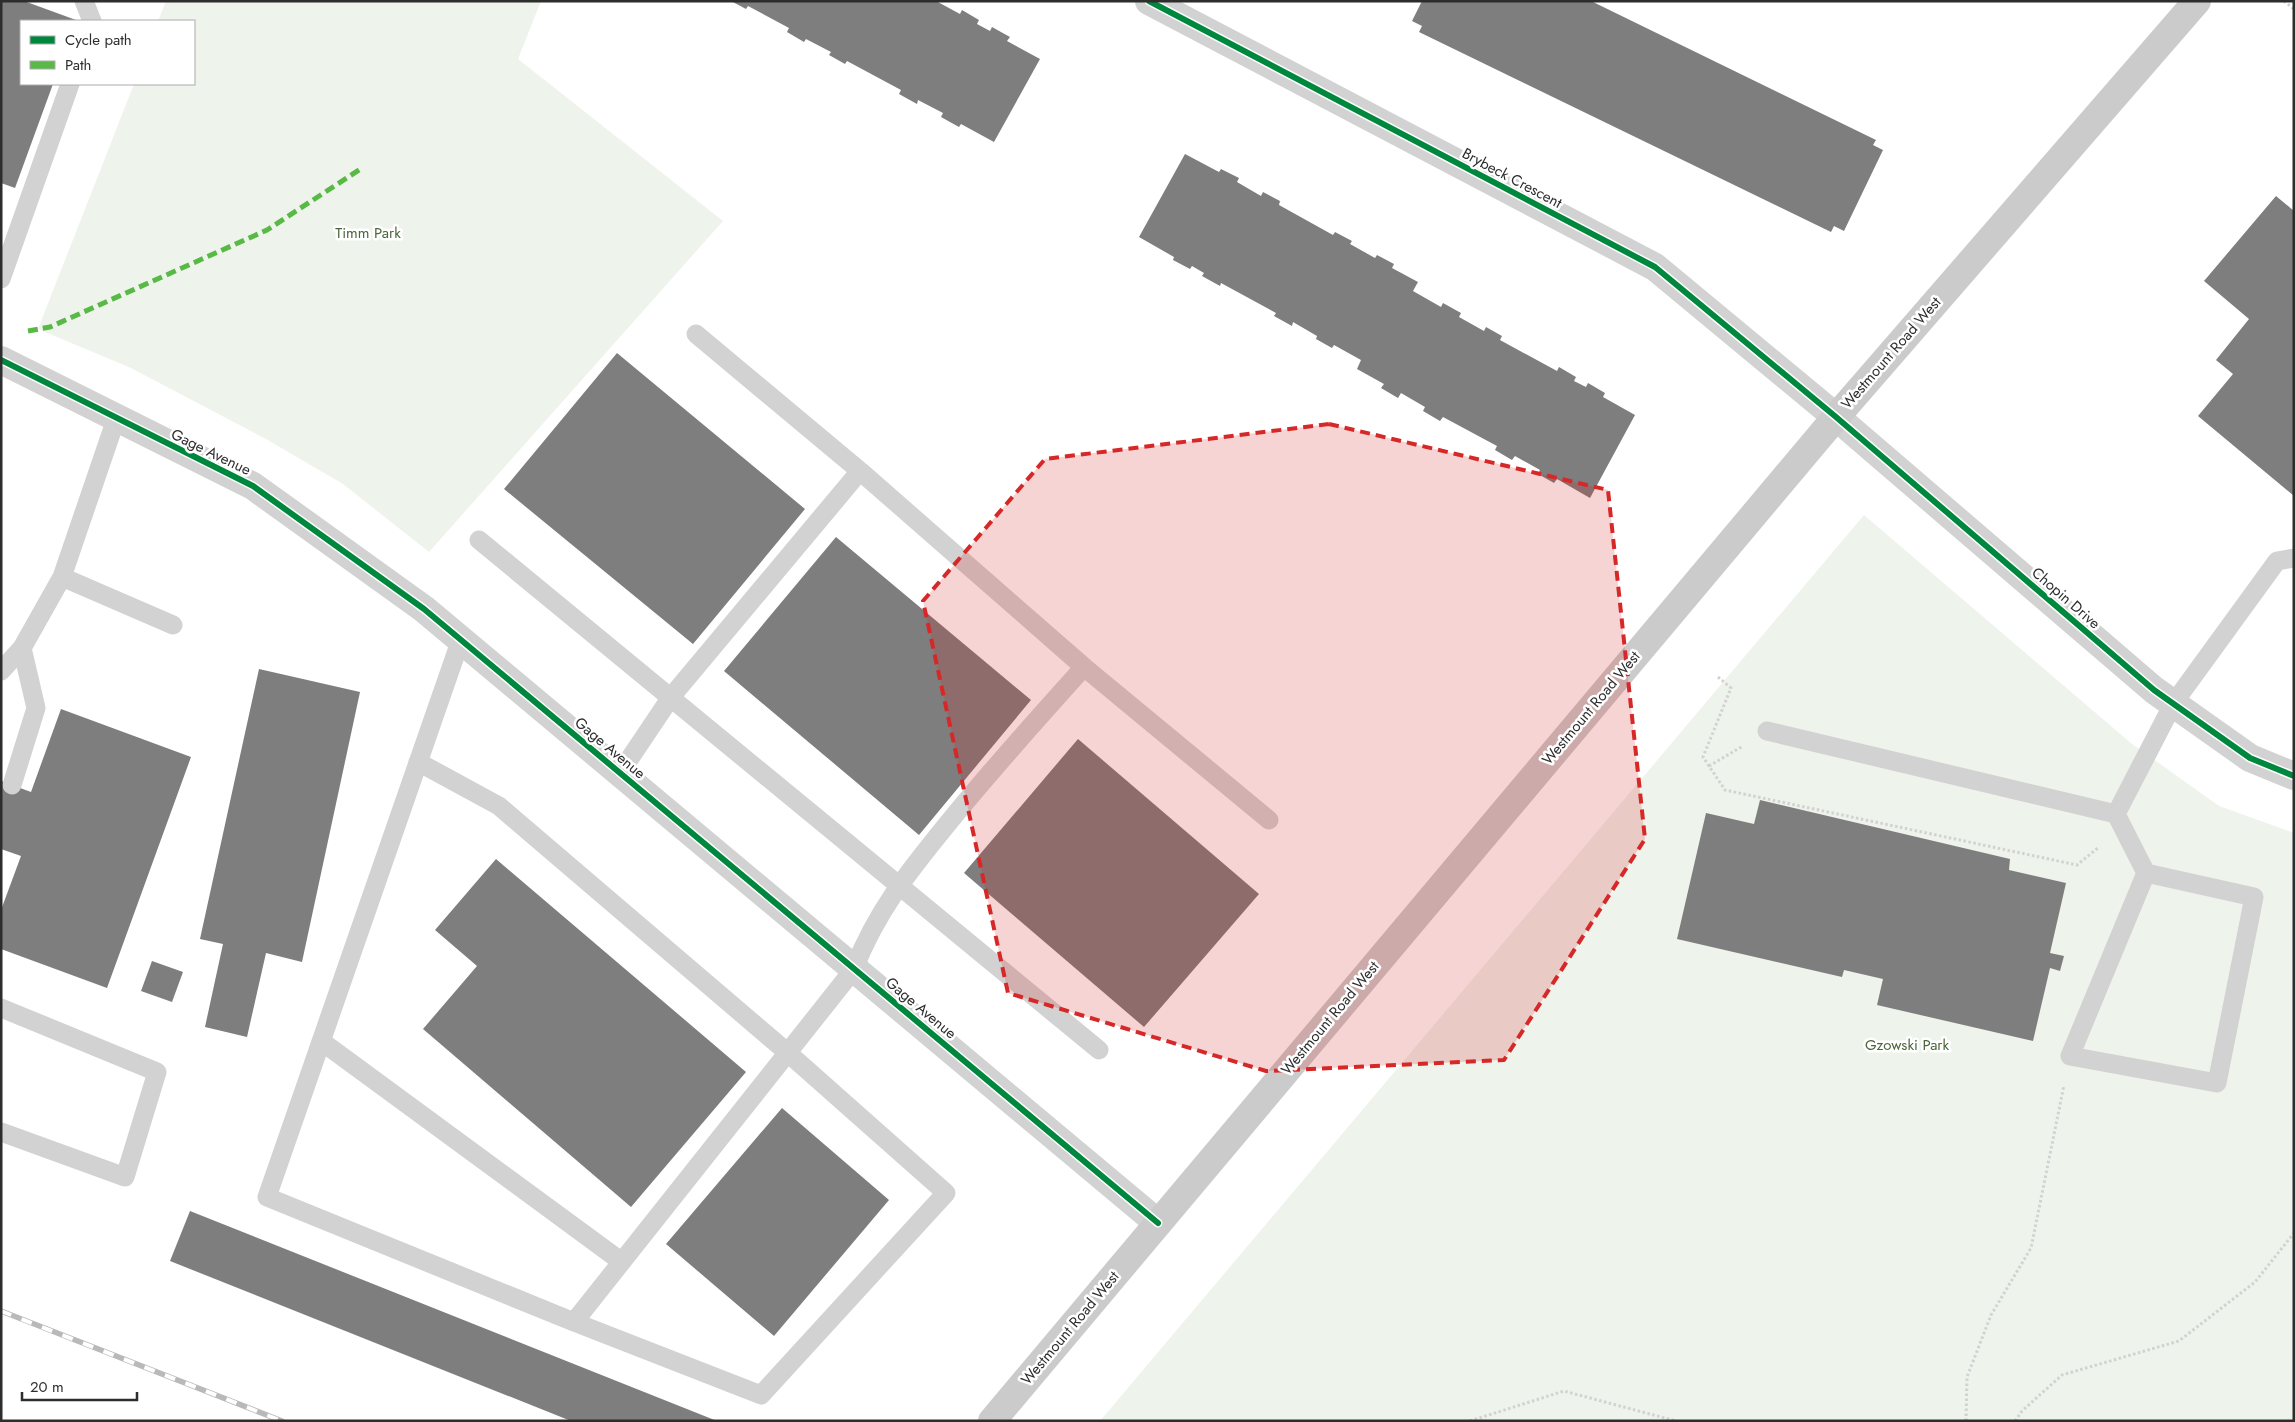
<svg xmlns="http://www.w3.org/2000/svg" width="2295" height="1422" font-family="Jost,sans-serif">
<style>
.green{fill:#eef3eb}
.building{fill:#7e7e7e}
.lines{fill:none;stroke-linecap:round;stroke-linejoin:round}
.path{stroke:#d2d2d2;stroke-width:3;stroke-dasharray:2.5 2.5;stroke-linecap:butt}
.lane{stroke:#d2d2d2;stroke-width:19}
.street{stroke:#d2d2d2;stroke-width:28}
.secondary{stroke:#cbcbcb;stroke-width:28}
.rail-casing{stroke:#b9b9b9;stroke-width:5.5}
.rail{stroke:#fff;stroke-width:4;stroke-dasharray:11;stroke-linecap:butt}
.quiet{stroke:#58b947;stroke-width:5;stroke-dasharray:10 5;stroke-linecap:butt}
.cycleway-casing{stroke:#fff;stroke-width:9}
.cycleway{stroke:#00873e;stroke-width:6}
.marked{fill:#d62828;fill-opacity:0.2;stroke:#d62828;stroke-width:4;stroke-dasharray:10 6;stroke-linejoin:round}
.labels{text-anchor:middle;stroke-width:5;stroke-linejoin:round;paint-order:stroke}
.street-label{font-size:15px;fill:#2d2d2d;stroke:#fff}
.park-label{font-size:15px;fill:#4c663c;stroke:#fff}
</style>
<rect width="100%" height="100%" fill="#fff"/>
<path class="green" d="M166,1H541L518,59L723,221L429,552L343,484L266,439L131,368L38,329L134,84H194V21H158Z
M1864,515L2132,744L2219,806L2294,833V1421H1100Z"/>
<path class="building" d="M1,1H24L76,20L21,21V84H53L15,188L1,183Z
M731,1H936L960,14L962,10L979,20L977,24L990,31L992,27L1010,37L1007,41L1040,59L994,142L961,124L959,127L941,117L943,113L918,100L917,104L899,94L901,90L847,61L845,64L829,55L831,52L806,39L804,42L787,32L789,28L748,6L746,9Z
M1422,1H1591L1876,140L1873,145L1883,150L1844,231L1834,226L1831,232L1419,32L1422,26L1412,21Z
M1185,154L1219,172L1221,169L1239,178L1237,182L1261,196L1263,192L1280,201L1279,205L1333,235L1335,232L1352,241L1350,244L1375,258L1377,255L1394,264L1392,268L1418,282L1413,291L1441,307L1443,303L1461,313L1459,317L1484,331L1486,327L1502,336L1500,340L1557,371L1559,367L1576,377L1574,381L1586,387L1588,383L1605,393L1603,397L1635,415L1590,498L1557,479L1554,483L1538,474L1540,470L1515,456L1512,460L1495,450L1497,446L1443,417L1440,421L1423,411L1425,407L1401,393L1398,398L1381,388L1384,384L1357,369L1361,360L1334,345L1332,348L1316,339L1317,336L1293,322L1292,326L1274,316L1276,313L1221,283L1220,286L1202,276L1204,273L1192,266L1190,269L1173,260L1174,257L1139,237Z
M2276,196L2294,211V496L2198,416L2233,374L2216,360L2249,319L2204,281Z
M617,353L805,509L693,644L504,489Z
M836,537L1031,700L919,835L724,671Z
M259,669L360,692L302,962L266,953L247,1037L205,1027L223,944L200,939Z
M61,709L191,757L107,988L1,949V910L21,856L1,849V781L31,792Z
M1078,739L1259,894L1144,1027L964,873Z
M1760,800L2010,859L2009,870L2066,883L2050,953L2064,956L2060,971L2050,968L2033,1041L1877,1005L1883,979L1844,970L1842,977L1677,939L1706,813L1754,824Z
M496,859L746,1072L631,1207L423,1029L477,966L435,930Z
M152,961L183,972L172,1002L141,991Z
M782,1108L889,1200L774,1336L666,1244Z
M190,1211L717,1421H571L170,1261Z"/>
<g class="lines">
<path class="path" d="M2284,1L2294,9
M1718,677L1731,688L1703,757L1725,790L2077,865L2099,847
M1709,766L1743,746
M1470,1421L1564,1391L1676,1421
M1966,1421L1967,1377L1991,1315L2031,1248L2064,1085
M2015,1421L2022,1411L2062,1375L2179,1341L2255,1282L2294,1233"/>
<path class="lane" d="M84,1L92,21
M1,279L70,84
M696,334L860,471L1084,667
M479,540L1099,1050
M62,577L173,625
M461,639L267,1197L574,1322L854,969C877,910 910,870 949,822C992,769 1038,718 1084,667L1269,820
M1,671L22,648L62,577L116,419
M1767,731L2116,814
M418,762L499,806L788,1053L946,1193L761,1395L574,1322
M620,773L671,697L860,471
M12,785L36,708L22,648
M2116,814L2146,873L2070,1056L2217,1083L2254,897L2146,873
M2116,814L2173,704L2277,561L2294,558
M1,1008L157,1072L125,1177L1,1132
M321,1041L622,1262"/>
<path class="street" d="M1149,1L1655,267L1836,417L2154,690L2250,758L2294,776
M1,360L253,486L424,609L1158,1223"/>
<path class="secondary" d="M992,1421L1836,417L2197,1"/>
<g class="rail-casing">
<path id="rail" d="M1,1311L282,1421"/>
</g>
<use href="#rail" class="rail"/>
<path class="quiet" d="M28,331L50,327L267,230L362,168"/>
<g class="cycleway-casing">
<path id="cycleway" d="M1149,1L1655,267L1836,417L2154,690L2250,758L2294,776
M1,360L253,486L424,609L1158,1223"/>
</g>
<use href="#cycleway" class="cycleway"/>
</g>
<path class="marked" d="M1329,424L1608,490L1645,839L1504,1060L1266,1071L1008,993L923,601L1045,459Z"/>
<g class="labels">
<g class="street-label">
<text transform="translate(1512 178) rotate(28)" y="5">Brybeck Crescent</text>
<text transform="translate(1891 353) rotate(-49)" y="5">Westmount Road West</text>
<text transform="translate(211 452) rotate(26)" y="5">Gage Avenue</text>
<text transform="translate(2066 598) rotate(41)" y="5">Chopin Drive</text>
<text transform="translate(1591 708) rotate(-50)" y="5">Westmount Road West</text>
<text transform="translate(610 748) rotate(40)" y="5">Gage Avenue</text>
<text transform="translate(921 1008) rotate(40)" y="5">Gage Avenue</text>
<text transform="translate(1330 1018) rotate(-50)" y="5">Westmount Road West</text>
<text transform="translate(1070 1328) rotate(-50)" y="5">Westmount Road West</text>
</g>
<g class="park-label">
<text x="368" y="238">Timm Park</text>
<text x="1907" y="1050">Gzowski Park</text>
</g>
</g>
<rect width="2295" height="1422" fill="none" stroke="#2d2d2d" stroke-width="5"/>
<rect x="20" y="20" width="175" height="65" fill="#ffffff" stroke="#ababab"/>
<rect x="30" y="36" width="25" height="8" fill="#00873e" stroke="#ababab"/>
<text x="65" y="45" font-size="15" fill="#2d2d2d">Cycle path</text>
<rect x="30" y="61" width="25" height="8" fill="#58b947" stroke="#ababab"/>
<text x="65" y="70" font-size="15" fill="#2d2d2d">Path</text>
<path d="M22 1392v8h115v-8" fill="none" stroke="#2d2d2d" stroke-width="2.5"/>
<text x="30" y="1392" font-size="15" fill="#2d2d2d" stroke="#ffffff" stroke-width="4" paint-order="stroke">20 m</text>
</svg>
